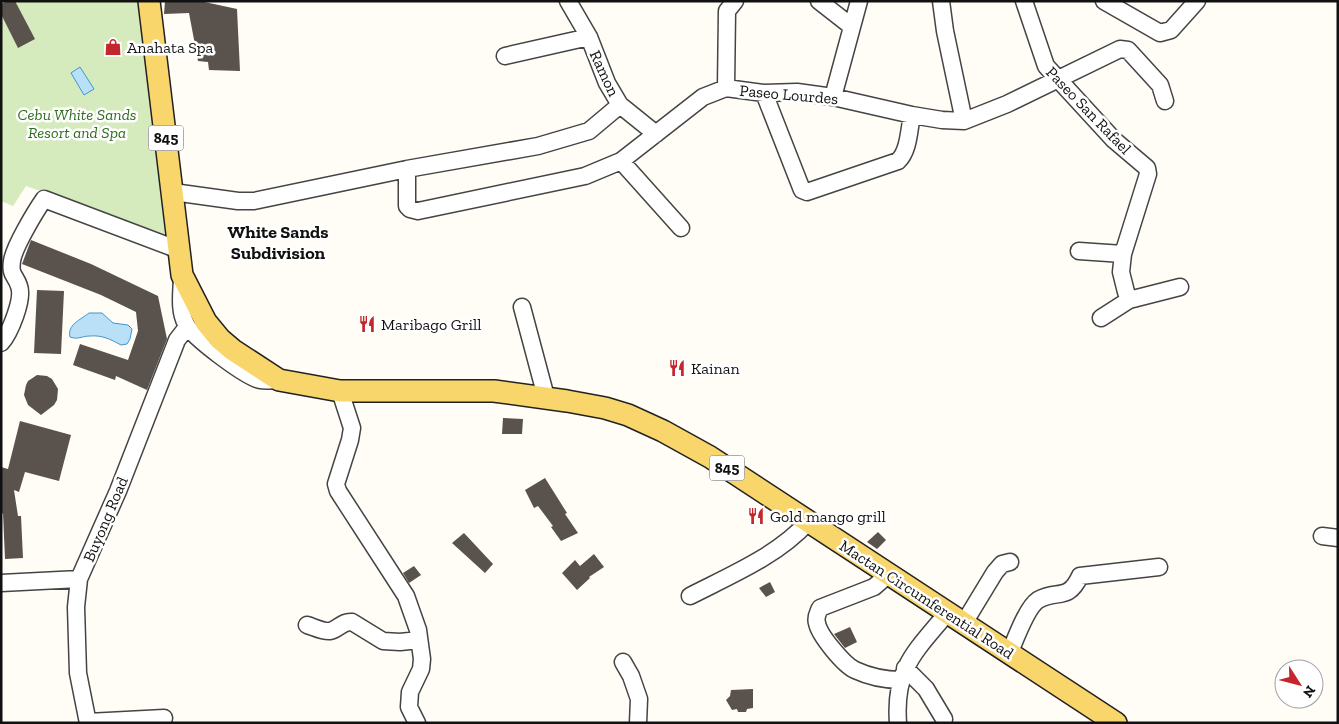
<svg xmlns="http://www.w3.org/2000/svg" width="1339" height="724" font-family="'Zilla Slab',serif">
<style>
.green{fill:#d5ebbd}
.water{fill:#b9e0f7;stroke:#3f96cf}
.building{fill:#5a524d}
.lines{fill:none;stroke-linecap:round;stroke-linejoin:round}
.minor-casing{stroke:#444;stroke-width:19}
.major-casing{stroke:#222;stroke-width:24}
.minor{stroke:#fff;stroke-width:16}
.major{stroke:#f9d66b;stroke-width:21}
.labels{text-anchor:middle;stroke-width:5;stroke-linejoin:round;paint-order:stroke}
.shield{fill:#fff;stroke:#585858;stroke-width:1}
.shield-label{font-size:15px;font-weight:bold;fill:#111}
.poi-label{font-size:16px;fill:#111;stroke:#fff;text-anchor:start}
.street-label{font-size:16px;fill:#111;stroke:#fff}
.park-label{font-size:16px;font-style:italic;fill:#2f6b1f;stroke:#fff}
.neighbourhood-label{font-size:18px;font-weight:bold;fill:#111;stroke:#fff}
</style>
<rect width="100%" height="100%" fill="#fffdf5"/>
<path class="green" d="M1,1H141L165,234L26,186L13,206L1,201Z"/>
<path class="water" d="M80,67L94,89L84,95L71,73Z
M89,313H102L113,323L128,325L132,329L130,339L127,344L121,345C110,339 102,335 90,336C82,336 78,340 70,337C67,325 80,320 89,313Z"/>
<path class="building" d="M7,1H15L35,39L18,48L1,14V4Z
M165,1H200L237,9L240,71L209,70L208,62L198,61L189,13L164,14Z
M31,240L91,264L158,296L167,339L147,390L116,376L115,380L73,365L80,344L128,360L138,331L136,312L101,295L22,264Z
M37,290L64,291L61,354L34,353Z
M37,375L47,376L52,379L58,389L57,400L54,405L41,415L28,405L24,395L26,385L28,381Z
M503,418L523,419L522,434H502Z
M20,421L71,435L59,481L25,472L19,492L14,490L18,516H21L23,558L5,559L3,513L2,514L1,509V467L8,469Z
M545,478L567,513L565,514L578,533L561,541L551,527L553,526L538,506L534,508L525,490Z
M878,532L886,540L877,549L867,542Z
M464,533L493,564L485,573L452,543Z
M594,554L604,567L589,577L590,578L577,590L562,573L575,560L580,566Z
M414,566L421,575L409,583L403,573Z
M770,582L775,592L766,597L759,588Z
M850,627L857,642L845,648L834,634Z
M753,689V708L747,709L746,712H738L737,709L732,710L726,700L730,696L731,690Z"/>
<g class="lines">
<g class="minor-casing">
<path id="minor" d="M568,1L589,37L607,83L620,105L656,134
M819,1L851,26
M941,1L945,31L964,121
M1024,1L1046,66L1114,140L1147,168L1148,174L1123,254L1121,272L1126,292L1129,300
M1104,1L1160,33L1171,30L1197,1
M505,56L589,37
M726,88L727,11L735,1
M764,93L802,190L807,192L898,161C909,151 909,129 912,115
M833,97L859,1
M621,161L681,228
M407,169V206L410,209L418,211L585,176L621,161L703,97L726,88L764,93L797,92L833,97L912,115L942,120L964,121L1007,104L1120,49L1128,50L1160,85L1165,101
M173,192L238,201H254L407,169L538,146L589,131L620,105
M1079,251L1123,254
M182,275C182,291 178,309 186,324C192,337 246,377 260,380C265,381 273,380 279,380
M522,307L546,397
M1101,318L1129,300L1180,287
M1,343C10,333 24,299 19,286C15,274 10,276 12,261C14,247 35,212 44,199L179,250
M340,391L352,428L350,440L336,484L338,491L406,596L418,630L422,659L421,669L410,692L409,707L417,723
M1322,536L1338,538
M889,574L874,587L820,608C818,613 815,617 817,623C819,635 844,665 855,670C870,677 884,680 901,680
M1,583L79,579
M690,596C731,575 777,556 808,522
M964,623L995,572L1002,564L1010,562
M307,625C314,627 323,632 330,631C339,629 342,621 352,622L383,641L400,642L419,640
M1010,652C1015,640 1027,607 1038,600C1057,589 1068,602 1080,576L1159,567
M623,662L631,676L639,699L638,723
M905,668L926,689L944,719
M88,722L164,718
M88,723L78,673L76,607L79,579L118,491L177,340L187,327
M898,723C894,668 915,652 948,612"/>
</g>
<g class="major-casing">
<path id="major" d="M149,1L182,275L206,322L220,339L233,350L279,380L340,391H494L567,401L605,408L628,415L663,431L710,457L1116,723"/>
</g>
<use href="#minor" class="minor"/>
<use href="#major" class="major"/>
</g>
<defs>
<g id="shop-bare" transform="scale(1.35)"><path d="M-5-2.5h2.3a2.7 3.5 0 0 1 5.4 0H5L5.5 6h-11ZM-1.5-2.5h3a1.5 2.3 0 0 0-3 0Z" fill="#c4262e" stroke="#fff" stroke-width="2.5" paint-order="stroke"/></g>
<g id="restaurant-bare" transform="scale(1.35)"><path d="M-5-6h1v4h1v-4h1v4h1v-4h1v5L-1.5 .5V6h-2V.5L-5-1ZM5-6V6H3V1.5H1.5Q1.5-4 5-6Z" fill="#c4262e" stroke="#fff" stroke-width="2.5" paint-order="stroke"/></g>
</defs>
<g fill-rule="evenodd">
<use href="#shop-bare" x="113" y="47"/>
<use href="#restaurant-bare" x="367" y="324"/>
<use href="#restaurant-bare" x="677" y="368"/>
<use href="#restaurant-bare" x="756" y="516"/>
</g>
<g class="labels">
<g class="shield">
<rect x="148.5" y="125.5" width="35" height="25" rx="4"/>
<rect x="709.5" y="455.5" width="35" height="25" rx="4"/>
</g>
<g class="shield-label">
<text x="166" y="143">845</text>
<text x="727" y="473">845</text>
</g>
<g class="poi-label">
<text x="127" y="53">Anahata Spa</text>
<text x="381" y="330">Maribago Grill</text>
<text x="691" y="374">Kainan</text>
<text x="770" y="522">Gold mango grill</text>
</g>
<g class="street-label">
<text transform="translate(605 73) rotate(65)" y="6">Ramon</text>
<text transform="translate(789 94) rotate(5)" y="6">Paseo Lourdes</text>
<text transform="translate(1089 110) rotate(46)" y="6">Paseo San Rafael</text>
<text transform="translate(105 519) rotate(-67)" y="6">Buyong Road</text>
<text transform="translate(927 599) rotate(33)" y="6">Mactan Circumferential Road</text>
</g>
<g class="park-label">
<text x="77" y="120">Cebu White Sands<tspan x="77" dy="18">Resort and Spa</tspan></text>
</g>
<g class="neighbourhood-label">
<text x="278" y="238">White Sands<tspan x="278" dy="21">Subdivision</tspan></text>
</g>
</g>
<rect width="1339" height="724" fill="none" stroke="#111111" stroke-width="5"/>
<g transform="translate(1299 684) rotate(126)"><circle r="24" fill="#ffffff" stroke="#a0a0a0"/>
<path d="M0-4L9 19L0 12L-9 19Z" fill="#c4262e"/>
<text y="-8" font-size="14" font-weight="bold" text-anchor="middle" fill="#111111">N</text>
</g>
</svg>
